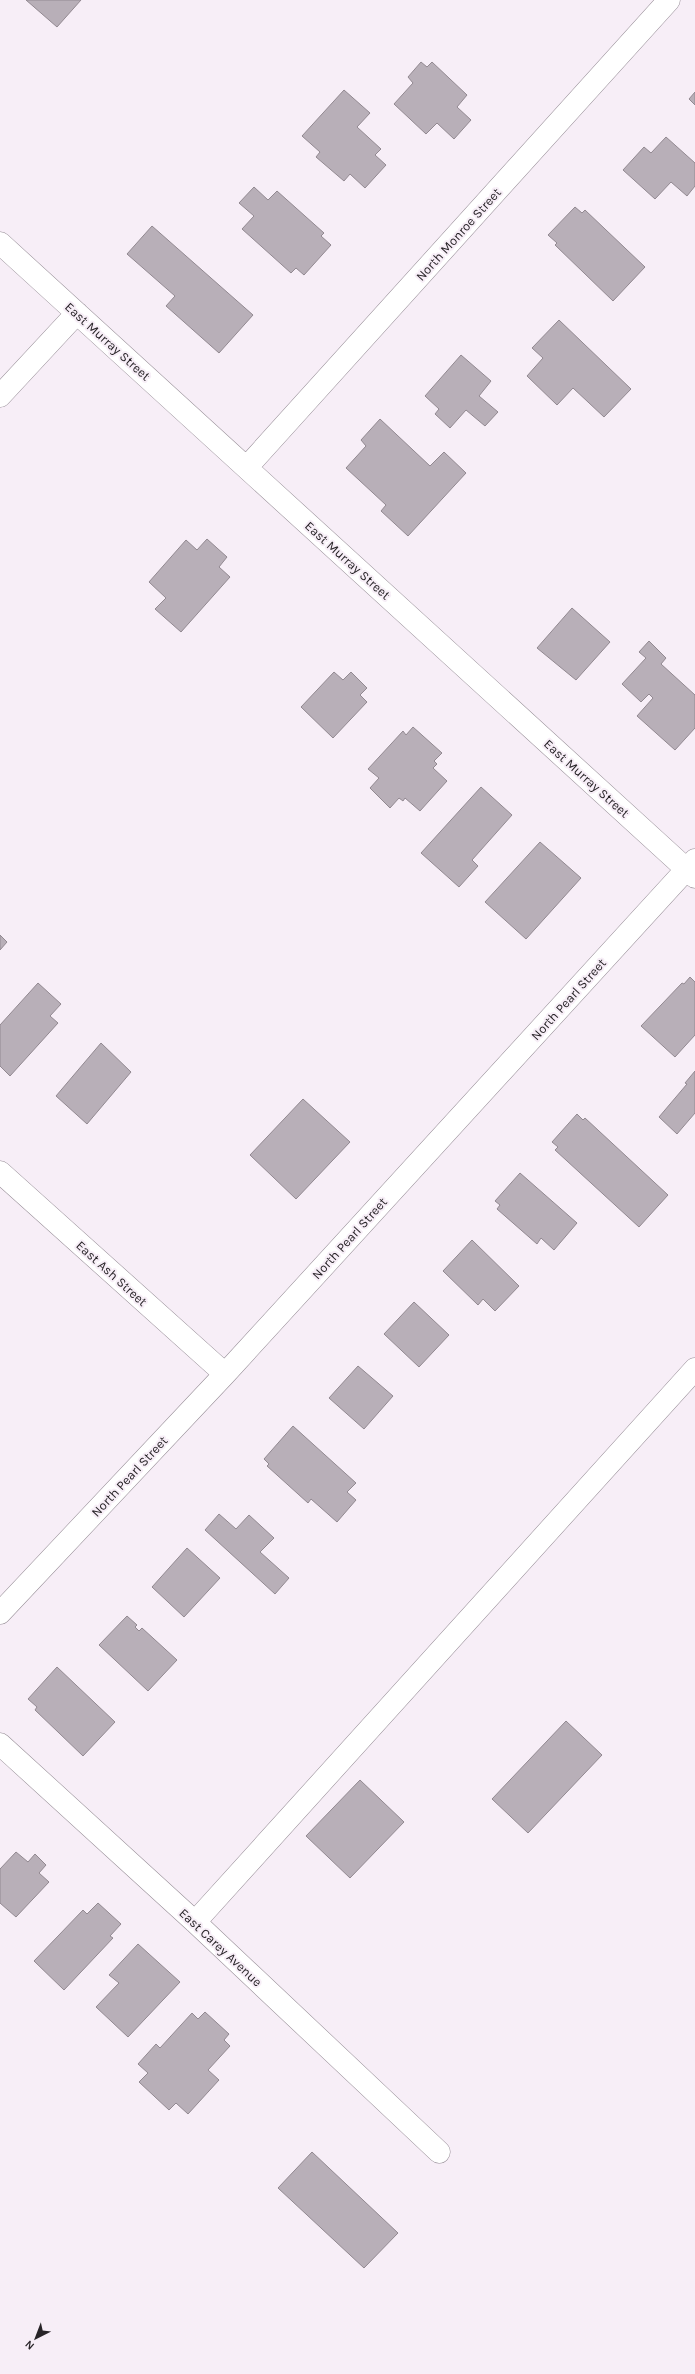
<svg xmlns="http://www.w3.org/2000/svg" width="695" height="2374" font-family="Karla,sans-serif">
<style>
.building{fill:#b8afb8;stroke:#928991}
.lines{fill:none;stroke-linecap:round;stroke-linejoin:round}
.street-casing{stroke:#958c95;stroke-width:23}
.street{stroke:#fff;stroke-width:22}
.labels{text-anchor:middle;stroke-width:4;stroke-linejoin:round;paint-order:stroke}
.street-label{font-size:13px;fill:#282428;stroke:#f7eef7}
</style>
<rect width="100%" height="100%" fill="#f7eef7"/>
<path class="building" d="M26,0H81L57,27Z
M421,62L427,67L432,62L467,95L457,107L471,120L454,139L437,123L426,134L394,104L413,83L408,77Z
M344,90L370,113L357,127L381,149L375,155L386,165L365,188L350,174L344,181L316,157L320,152L302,136Z
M695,92V105L689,99Z
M666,137L695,163V186L687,196L671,182L655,199L623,170L644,147L651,153Z
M254,187L268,200L277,191L324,233L321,236L331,245L304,275L296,268L291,273L242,229L254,216L239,203Z
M575,207L582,213L585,210L645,267L613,301L555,245L557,243L548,235Z
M152,226L253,315L219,353L166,306L175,296L127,254Z
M559,320L631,389L604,417L573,388L557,405L527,376L543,358L532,348Z
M461,355L491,381L479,396L498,412L485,426L466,410L450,428L435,414L439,409L425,396Z
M380,419L430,466L444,452L466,473L408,536L381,511L386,505L346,468L366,446L361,440Z
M207,539L227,557L219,567L230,577L181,632L155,609L166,598L149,582L186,540L197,550Z
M572,608L610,642L576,680L537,648Z
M649,641L666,658L661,664L695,695V728L675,750L637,716L653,698L649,694L641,702L622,684L646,658L639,652Z
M334,672L343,680L351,672L367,688L360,695L367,702L333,738L301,707Z
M413,727L442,753L434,761L437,764L433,768L447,781L420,811L405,798L403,801L399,798L390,808L370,788L379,778L368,769L403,731L406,735Z
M481,787L512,815L472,860L478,866L459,887L421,853Z
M540,842L581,878L526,939L485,902Z
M0,935L7,942L0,950Z
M690,977L695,982V1035L675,1057L641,1026L682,983L684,984Z
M38,983L61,1004L50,1016L58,1023L10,1076L0,1066V1025Z
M101,1043L131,1072L87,1124L56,1096Z
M695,1071V1113L677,1134L659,1117L687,1084L685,1083Z
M303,1099L350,1142L296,1199L250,1155Z
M577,1114L583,1120L585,1118L668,1195L639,1227L555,1150L558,1147L552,1142Z
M520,1173L577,1223L554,1250L541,1238L537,1244L497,1209L500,1205L495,1201Z
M472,1240L519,1286L495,1311L483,1299L478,1305L443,1271Z
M414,1302L449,1335L419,1367L384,1334Z
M358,1366L393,1396L364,1429L329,1398Z
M293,1426L356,1483L347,1492L356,1500L337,1522L311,1499L308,1503L267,1466L269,1464L264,1459Z
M219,1514L236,1529L249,1515L274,1538L260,1552L289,1578L275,1594L205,1530Z
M187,1548L220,1578L184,1617L152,1587Z
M127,1616L137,1625L135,1627L139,1631L142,1628L177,1660L148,1691L99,1645Z
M57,1667L115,1722L83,1756L35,1710L37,1707L28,1699Z
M566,1721L602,1755L528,1833L492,1799Z
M360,1780L404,1822L350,1878L306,1836Z
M16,1852L28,1862L35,1854L46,1865L39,1873L49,1882L16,1917L0,1903V1869Z
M98,1903L121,1924L110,1936L113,1938L64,1990L34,1961L83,1910L87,1914Z
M138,1944L180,1982L128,2037L96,2007L119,1983L109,1975Z
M205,2012L229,2034L224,2040L230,2046L208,2070L219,2080L188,2114L176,2103L169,2110L139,2082L148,2073L138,2064L156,2044L160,2048L192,2013L198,2019Z
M312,2152L398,2233L364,2268L278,2188Z"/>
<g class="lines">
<g class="street-casing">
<path id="street" d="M0,243L695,877
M0,396L77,313
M247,467L669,0
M0,1172L225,1374
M0,1613L225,1374L695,860
M0,1744L195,1922L439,2152
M195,1922L695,1369"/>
</g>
<use href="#street" class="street"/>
</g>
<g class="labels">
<g class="street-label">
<text transform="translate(458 234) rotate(-48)" y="5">North Monroe Street</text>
<text transform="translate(108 341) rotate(42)" y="5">East Murray Street</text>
<text transform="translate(348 560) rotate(42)" y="5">East Murray Street</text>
<text transform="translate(587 778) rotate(42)" y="5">East Murray Street</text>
<text transform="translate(568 999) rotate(-48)" y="5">North Pearl Street</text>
<text transform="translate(349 1238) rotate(-48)" y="5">North Pearl Street</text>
<text transform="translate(112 1273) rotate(42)" y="5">East Ash Street</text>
<text transform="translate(129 1476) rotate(-47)" y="5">North Pearl Street</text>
<text transform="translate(221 1947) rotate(43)" y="5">East Carey Avenue</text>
</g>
</g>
<g transform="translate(36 2338) rotate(222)" stroke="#f7eef7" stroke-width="3" paint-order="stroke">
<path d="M0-3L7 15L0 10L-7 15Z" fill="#282428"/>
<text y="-6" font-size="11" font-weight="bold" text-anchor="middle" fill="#282428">N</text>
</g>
</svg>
